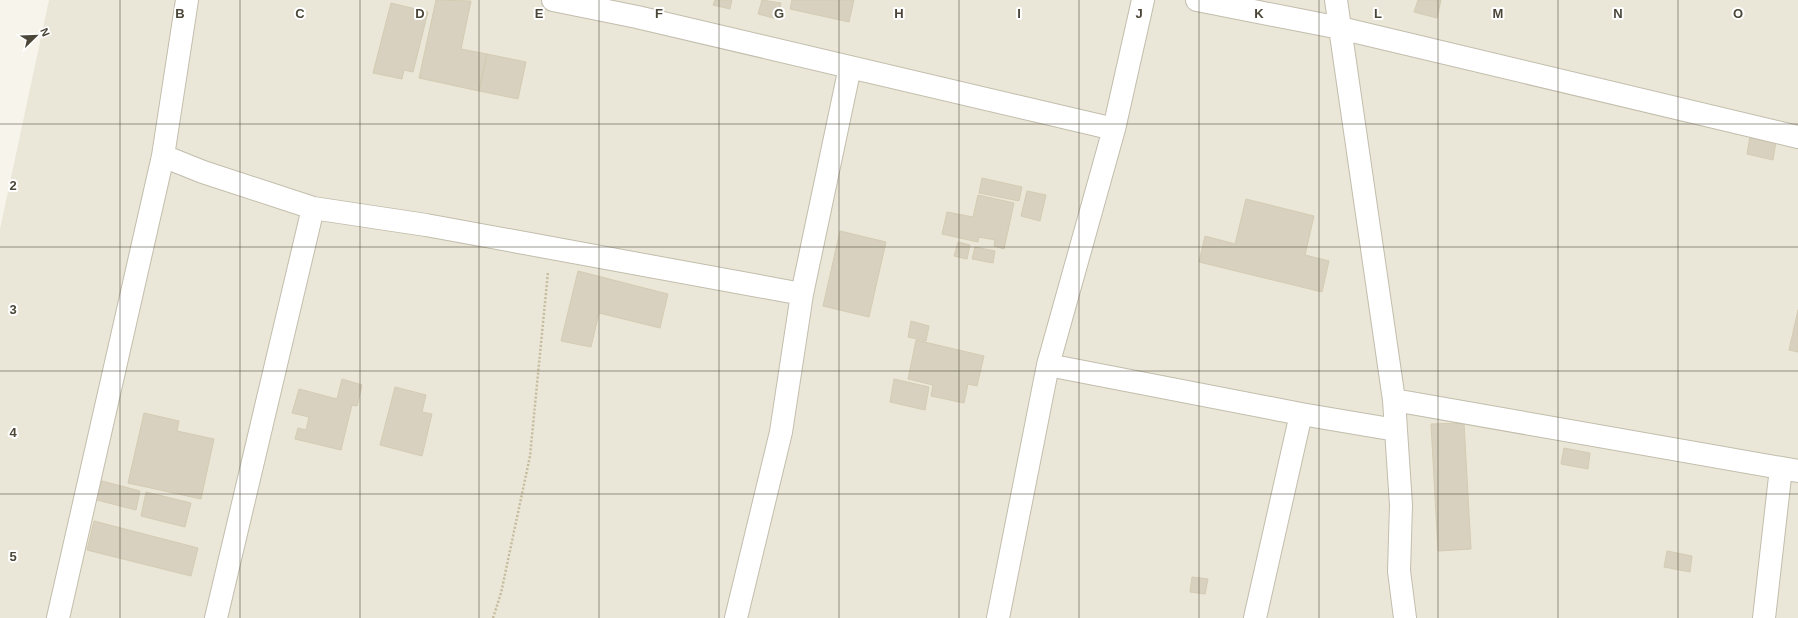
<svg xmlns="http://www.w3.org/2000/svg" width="1798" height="618" font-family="Arial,sans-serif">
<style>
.residential{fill:#eae7d8}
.building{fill:#d8d1bf;stroke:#d4cbb2}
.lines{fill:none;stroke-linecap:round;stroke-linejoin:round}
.minor-casing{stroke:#c2bdac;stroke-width:24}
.path{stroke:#c5bb9d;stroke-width:2.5;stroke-dasharray:2 2;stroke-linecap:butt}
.minor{stroke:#fff;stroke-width:22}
.grid{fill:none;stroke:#4b4638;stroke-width:1;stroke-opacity:0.55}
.grid-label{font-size:13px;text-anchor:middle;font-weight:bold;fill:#4b4638;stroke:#fff;stroke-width:4;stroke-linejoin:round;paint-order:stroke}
</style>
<rect width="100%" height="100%" fill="#f6f4eb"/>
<path class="residential" d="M49,0H1798V618H0V229Z"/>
<path class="building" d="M436,0L471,1L461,49L487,54L479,91L419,78Z
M715,0H732L730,9L713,5Z
M762,0L781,3L777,19L758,14Z
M792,0H854L849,22L790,9Z
M1418,0H1441L1437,18L1414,12Z
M391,3L428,12L413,72L404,70L402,79L373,73Z
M487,54L526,62L518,99L479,91Z
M1750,136L1776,142L1773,160L1747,154Z
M982,178L1022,187L1019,201L979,193Z
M1027,191L1046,195L1040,221L1021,216Z
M978,195L1014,203L1004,249L994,246L995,240L979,237L978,242L942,234L947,212L973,217Z
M1246,199L1314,216L1305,255L1329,261L1322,292L1199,262L1205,236L1235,244Z
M840,231L886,242L869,317L823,306Z
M958,242L970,245L967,259L954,256Z
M975,247L995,251L993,263L972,259Z
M578,271L668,294L660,328L599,313L591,347L561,341Z
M1798,310V352L1789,350Z
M911,321L929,326L926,341L908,337Z
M916,340L984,356L977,386L968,384L964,403L931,396L933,385L908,379Z
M342,379L362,385L357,406L352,405L341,450L295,439L298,428L306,430L309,417L292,413L299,389L337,399Z
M894,379L929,387L925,410L890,402Z
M395,387L426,395L422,412L432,414L422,456L380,445Z
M144,413L179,421L177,431L214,439L201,499L128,483Z
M1464,423L1471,549L1438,551L1431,424Z
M1564,448L1590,453L1588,469L1561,464Z
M98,480L140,491L136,510L93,499Z
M146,492L191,503L185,527L141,516Z
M94,521L198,548L191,576L87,550Z
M1667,551L1692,556L1690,572L1664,567Z
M1192,577L1208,579L1205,594L1190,592Z"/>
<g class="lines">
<g class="minor-casing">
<path id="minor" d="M553,0L637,17L1114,129
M1197,0L1340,28L1798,137
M1336,0L1394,400L1401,505L1399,571L1405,618
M163,156L203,172L313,208L426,225L802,294
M1048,365L1301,414L1396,430
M1394,400L1798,471
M58,618L163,156L187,0
M216,618L313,208
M736,618L781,432L802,294L850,67
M998,618L1048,365L1114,129L1143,0
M1255,618L1301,414
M1764,618L1781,468"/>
</g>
<path class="path" d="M493,618L501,593L530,456L548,272"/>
<use href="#minor" class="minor"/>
</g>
<path class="grid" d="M120,0V618M240,0V618M360,0V618M479,0V618M599,0V618M719,0V618M839,0V618M959,0V618M1079,0V618M1199,0V618M1319,0V618M1438,0V618M1558,0V618M1678,0V618M0,124H1798M0,247H1798M0,371H1798M0,494H1798"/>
<g class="grid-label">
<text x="180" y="18">B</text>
<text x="300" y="18">C</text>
<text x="420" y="18">D</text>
<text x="539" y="18">E</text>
<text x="659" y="18">F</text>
<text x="779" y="18">G</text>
<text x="899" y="18">H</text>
<text x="1019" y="18">I</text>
<text x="1139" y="18">J</text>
<text x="1259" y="18">K</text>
<text x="1378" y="18">L</text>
<text x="1498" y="18">M</text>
<text x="1618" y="18">N</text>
<text x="1738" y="18">O</text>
<text x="13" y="190">2</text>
<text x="13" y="314">3</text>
<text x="13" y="437">4</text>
<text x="13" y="561">5</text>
</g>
<g transform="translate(36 36) rotate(67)" stroke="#ffffff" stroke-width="3" paint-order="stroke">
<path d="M0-3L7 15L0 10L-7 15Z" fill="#4b4638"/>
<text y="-6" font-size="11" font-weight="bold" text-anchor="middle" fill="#4b4638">N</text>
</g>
</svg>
